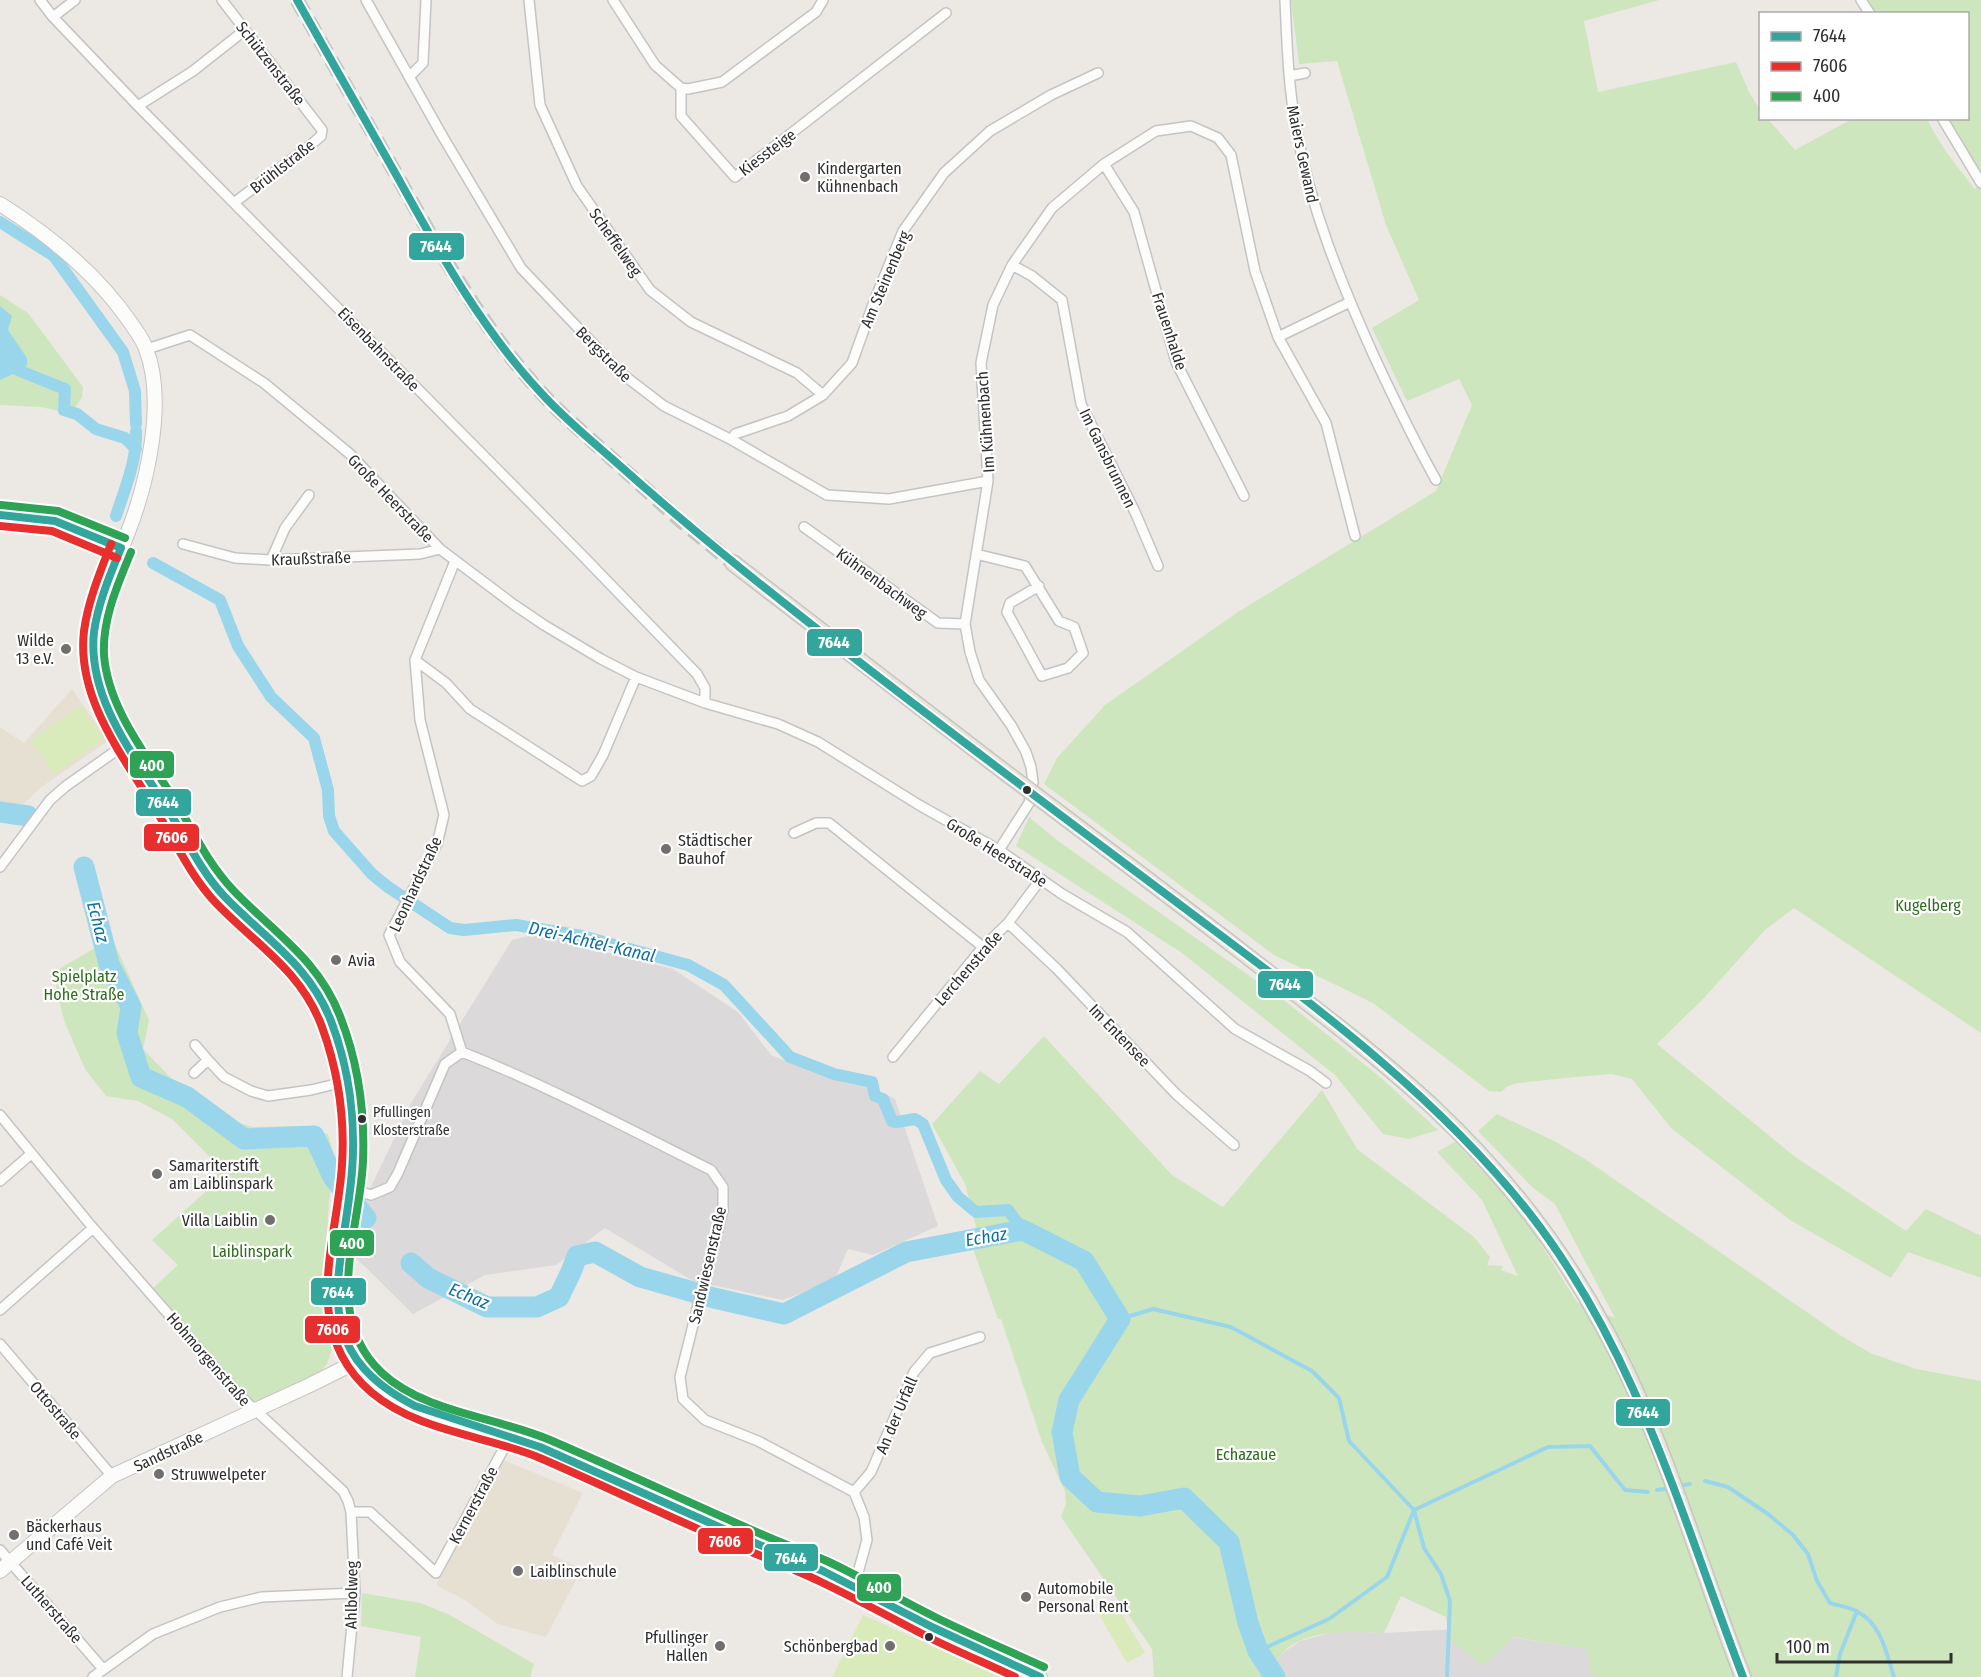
<svg xmlns="http://www.w3.org/2000/svg" width="1981" height="1677" font-family="'Fira Sans Condensed',sans-serif">
<style>
.industrial{fill:#dcd9db}
.education{fill:#e6e0d3}
.green{fill:#cee6be}
.pitch{fill:#d9eabb}
.water{fill:#99d6ec}
.lines{fill:none;stroke-linecap:round;stroke-linejoin:round}
.stream{stroke:#99d6ec;stroke-width:4}
.canal{stroke:#99d6ec;stroke-width:12}
.river{stroke:#99d6ec;stroke-width:21}
.primary-tunnel{stroke:#c6c3c0;stroke-width:15;stroke-dasharray:15 8;stroke-linecap:butt}
.street-casing{stroke:#c5c4c5;stroke-width:12}
.secondary-casing{stroke:#c5c4c5;stroke-width:16}
.primary-casing{stroke:#c6c5c4;stroke-width:18}
.street{stroke:#fcfcfb;stroke-width:9}
.secondary{stroke:#fcfcfb;stroke-width:14}
.primary{stroke:#e8e4d6;stroke-width:15}
.primary-bridge-casing{stroke:#c6c5c4;stroke-width:18;stroke-linecap:butt}
.primary-bridge{stroke:#e8e4d6;stroke-width:15}
.bus-1-casing{stroke:#fff;stroke-width:12}
.bus-2-casing{stroke:#fff;stroke-width:12}
.bus-3-casing{stroke:#fff;stroke-width:12}
.bus-1{stroke:#32a69d;stroke-width:8}
.bus-2{stroke:#e72f2d;stroke-width:8}
.bus-3{stroke:#2ea355;stroke-width:8}
.poi-dot{fill:#706f6e;stroke:#fff;stroke-width:2}
.bus-dot{fill:#2e2e2e;stroke:#fff;stroke-width:2}
.labels{text-anchor:middle;stroke-width:4.5;stroke-linejoin:round;paint-order:stroke}
.bus-label{font-size:14px;fill:#2e2e2e;stroke:#fff;text-anchor:start}
.street-label{font-size:16px;fill:#2e2e2e;stroke:#fff}
.poi-label{font-size:16px;fill:#2e2e2e;stroke:#fff;text-anchor:start}
.park-label{font-size:16px;fill:#2c6e1b;stroke:#fff}
.water-label{font-size:18px;font-style:italic;fill:#0d6fa3;stroke:#fff}
.line-badge{stroke:#fff;stroke-width:2}
.badge-label{font-size:16px;text-anchor:middle;font-weight:bold;fill:#fff}
</style>
<rect width="100%" height="100%" fill="#ece8e4"/>
<path class="industrial" d="M536,934L673,969L738,1012L771,1055L816,1073L873,1088L895,1099L938,1226L873,1255L848,1249L834,1281L783,1300L693,1281L605,1228L556,1265L485,1275L413,1314L349,1251L346,1239L411,1103L512,940Z
M1459,1629L1620,1654L1618,1677H1267L1281,1654L1300,1641L1338,1631L1384,1633Z"/>
<path class="education" d="M72,689L108,741L40,788L14,813L0,812V727L24,743Z
M504,1460L583,1493L552,1555L582,1569L546,1637L498,1624L463,1599L436,1585Z"/>
<path class="green" d="M1291,0H1659L1584,21L1598,92L1736,62L1750,94L1760,109V118L1768,119L1795,150L1852,119H1927C1939,144 1957,167 1975,189L1981,185V1033L1794,908L1765,930L1704,998L1657,1044L1794,1156L1906,1231L1926,1209L1981,1236V1278L1908,1252L1891,1278L1790,1220L1671,1128L1632,1079L1611,1074L1575,1077L1518,1083L1508,1086L1501,1092L1489,1091L1373,1003L1274,955L1044,784L1057,758L1105,705L1238,612L1436,491L1472,405L1459,379L1407,401L1372,328L1419,300L1386,225L1337,61L1299,64Z
M1861,0H1981V183L1942,119L1968,118V14L1870,13Z
M0,295L28,313L83,387L82,397L71,414L41,407L0,405Z
M1029,817L1058,841L1285,1001L1379,1076L1438,1130L1409,1139L1383,1134L1335,1075L1182,953L1016,846Z
M112,938L149,1020L143,1049L171,1078L194,1092L210,1110L231,1121L253,1127L295,1126L328,1134L336,1163L329,1200L325,1274L326,1308L333,1346L327,1364L318,1375L254,1405L225,1379L193,1336L153,1288L178,1265L152,1240L213,1185L220,1167L172,1119L138,1101L106,1096L85,1069L65,1023L56,989L59,969Z
M1044,1036L1172,1175L1221,1206L1223,1207L1322,1090L1357,1149L1474,1237L1490,1257L1487,1265L1503,1266L1501,1270L1518,1276L1482,1200L1437,1152L1455,1142L1519,1209L1577,1302L1615,1318L1555,1204L1533,1188L1478,1131L1497,1114L1556,1142L1585,1159L1840,1335L1870,1353L1916,1369L1981,1381V1677H1592L1587,1649L1513,1637L1483,1666L1449,1639L1446,1617L1401,1596L1384,1633C1351,1632 1297,1627 1277,1660L1288,1677H1154L1152,1649L1061,1517L1066,1504L1065,1491L1042,1442L1001,1319H998L971,1243L981,1246L965,1184L932,1124L980,1071L999,1084Z
M362,1593L420,1603L450,1615L534,1664L530,1677H415L421,1637L361,1626Z"/>
<path class="pitch" d="M81,706L104,739L54,774L31,740Z
M1116,1604L1145,1653L1127,1663L1099,1614Z
M863,1615L1002,1677H832Z"/>
<path class="water" d="M0,306L12,316L8,330L27,358V365L20,371L0,380Z"/>
<g class="lines">
<path class="stream" d="M1120,1319L1153,1309L1231,1327L1312,1371L1339,1398L1349,1441L1414,1510L1387,1577L1329,1619L1258,1651
M1705,1481L1728,1487L1768,1514L1793,1535L1808,1554L1817,1581L1830,1603C1839,1606 1850,1607 1858,1612C1882,1625 1886,1653 1894,1677
M1679,1486L1690,1484
M1657,1490L1672,1488
M1447,1676L1450,1601L1441,1574L1424,1548L1414,1510L1548,1447L1590,1446L1625,1490L1648,1492
M1836,1677L1840,1654L1857,1611"/>
<path class="canal" d="M0,222L54,256L123,352L135,391L136,424
M0,360L20,371L65,389L64,410L77,414L96,429L125,438L136,449
M116,516C125,488 137,461 136,431
M153,563L220,600L238,646L271,697L314,738L328,790L329,816L334,831L372,874L388,887L450,928L464,930L516,925L582,936L688,965L724,985L790,1057L834,1074L872,1082L875,1096L883,1099L892,1121L897,1122L915,1119L923,1124L946,1180L958,1197L976,1212L1008,1210L1023,1230"/>
<path class="river" d="M0,812L28,816
M84,867L109,964L131,1007L127,1033L141,1077L187,1097L244,1139L314,1136L333,1177L366,1218
M411,1263L428,1278L487,1307H537L559,1297L571,1272L577,1256L595,1252L640,1277L714,1298L784,1314L906,1252L1023,1230L1084,1261L1120,1319L1069,1400L1062,1432L1070,1477L1097,1502L1140,1506L1184,1498L1229,1542L1248,1623L1258,1651L1275,1677"/>
<path class="primary-tunnel" d="M297,0C333,63 369,127 405,190C450,269 495,349 561,413L681,521L733,563"/>
<g class="street-casing">
<path id="street" d="M40,0L53,17L138,106L581,554L697,674L705,688V703
M222,0L322,130L321,136L313,143L235,202
M366,0L443,137L521,268L621,373L664,406L732,440L827,495L889,499L988,481
M529,0L540,105L577,186L650,290L691,322L797,373L823,395
M613,0L655,65L681,88V116L735,177L946,13
M1285,0C1287,42 1288,85 1296,127C1310,207 1340,280 1373,354C1393,397 1413,439 1436,480
M1861,0L1870,14
M53,17L75,0
M1289,76L1305,73
M409,77L423,63L426,0
M681,88L688,89L722,82L816,12L823,0
M138,106L193,71L245,30
M1942,118L1981,183
M1104,164L1134,212L1176,362L1244,496
M1012,265L1032,276L1062,300L1081,404L1135,512L1158,566
M1278,337L1350,302
M147,349L190,335L264,383L350,454L440,549L513,604L544,625L601,659L636,677L705,703L778,724L818,742L919,805L999,850L1062,894L1127,932L1235,1029L1310,1071L1326,1083
M732,440L735,434L788,416L823,395L852,363L875,299L903,231L944,173L990,131L1051,95L1098,73
M0,515L55,521L121,548
M804,527L938,623L965,624
M183,544L235,558L271,560L420,554L440,549
M976,554L1025,566L1059,621L1074,627L1083,653L1068,668L1042,676L1007,612L1010,603L1039,586
M271,560L285,528L309,495
M455,561L415,660L420,720L444,815L437,844L389,935L400,962L450,1014L462,1052
M415,660L446,683L470,709L582,781L591,776L603,755L636,677
M794,833L816,823H829L983,947
M999,850L1029,803L1033,782L1031,767L1026,752L1011,725L979,680L970,652L965,624L988,481L981,363L993,305L1012,265L1052,208L1104,164L1156,131L1191,126L1218,138L1231,155L1255,271L1278,337L1326,423L1355,536
M0,867L50,800L66,786L127,743
M1008,923L1057,969L1176,1094L1234,1145
M195,1045L208,1060
M893,1057L983,947L1008,923L1041,879
M194,1073L208,1060L224,1077L251,1091L268,1096L311,1090L348,1081
M0,1115L93,1228L240,1396L343,1491L348,1501L351,1512L355,1593L347,1677
M0,1181L31,1154
M349,1188L371,1195L390,1187L398,1173L445,1064L462,1052C548,1086 629,1129 711,1170L723,1187V1211L706,1273L680,1377L683,1399L705,1420L758,1441L854,1492L864,1517L867,1540L854,1587
M0,1310L93,1228
M0,1344L112,1476
M854,1492L871,1472L914,1372L930,1353L980,1337
M351,1512H370L436,1573L510,1437
M0,1550L103,1669
M93,1677L153,1634L220,1607L262,1597L355,1593"/>
</g>
<g class="secondary-casing">
<path id="secondary" d="M0,204C49,235 97,274 130,322C136,331 143,339 146,349C166,400 148,481 128,532C111,575 85,623 96,671C106,718 143,769 167,810C183,836 197,866 217,889C242,917 275,939 300,968C327,1000 341,1041 348,1082C354,1112 354,1145 351,1175C345,1233 318,1317 361,1367C405,1419 479,1422 539,1447C599,1472 659,1501 719,1528C754,1543 790,1556 825,1572C862,1590 899,1610 936,1629C971,1645 1006,1661 1040,1677
M0,1571L112,1476L310,1385L356,1362"/>
</g>
<g class="primary-casing">
<path id="primary" d="M733,563L985,757
M1079,828C1143,876 1206,924 1269,973C1325,1016 1381,1059 1433,1107C1500,1170 1559,1244 1603,1326C1664,1436 1697,1560 1743,1677"/>
</g>
<use href="#street" class="street"/>
<use href="#secondary" class="secondary"/>
<use href="#primary" class="primary"/>
<g class="primary-bridge-casing">
<path id="primary-bridge" d="M985,757L1079,828"/>
</g>
<use href="#primary-bridge" class="primary-bridge"/>
<g class="bus-1-casing">
<path id="bus-1" d="M297,0C331,59 364,119 398,178C440,254 483,331 543,395C566,420 593,442 618,464C675,515 733,563 793,610C924,714 1058,813 1191,913C1312,1004 1436,1094 1530,1214C1637,1351 1682,1518 1743,1677
M0,515L55,521L121,548
M121,548C110,575 98,603 94,632C87,697 133,754 165,805C185,836 199,869 224,896C264,938 309,964 331,1021C349,1068 356,1121 352,1171C344,1272 302,1348 415,1406L540,1447L755,1543L823,1571L934,1628L1040,1677"/>
</g>
<g class="bus-2-casing">
<path id="bus-2" d="M0,526L52,531L117,558
M111,544C100,572 88,601 84,631C76,699 124,757 157,812C176,843 190,875 215,902C255,944 301,970 322,1027C338,1071 345,1118 342,1165C337,1244 299,1330 371,1392C418,1432 485,1435 540,1458C598,1483 656,1511 714,1536C749,1552 786,1565 821,1582C859,1600 895,1620 932,1639C959,1652 987,1664 1015,1677"/>
</g>
<g class="bus-3-casing">
<path id="bus-3" d="M1,505L58,511L125,538
M131,552C118,584 102,619 104,655C108,709 148,757 176,802C194,833 209,865 234,891C274,933 318,959 340,1016C358,1062 365,1112 363,1161C360,1232 321,1316 382,1373C425,1413 497,1417 550,1440C620,1470 690,1503 761,1534C783,1544 807,1552 829,1562C867,1580 902,1601 939,1619C974,1636 1009,1651 1044,1667"/>
</g>
<use href="#bus-1" class="bus-1"/>
<use href="#bus-2" class="bus-2"/>
<use href="#bus-3" class="bus-3"/>
</g>
<g class="poi-dot">
<circle cx="805" cy="177" r="6"/>
<circle cx="66" cy="649" r="6"/>
<circle cx="666" cy="849" r="6"/>
<circle cx="336" cy="960" r="6"/>
<circle cx="157" cy="1174" r="6"/>
<circle cx="270" cy="1220" r="6"/>
<circle cx="159" cy="1474" r="6"/>
<circle cx="14" cy="1535" r="6"/>
<circle cx="518" cy="1571" r="6"/>
<circle cx="1026" cy="1597" r="6"/>
<circle cx="720" cy="1646" r="6"/>
<circle cx="890" cy="1646" r="6"/>
</g>
<g class="bus-dot">
<circle cx="1027" cy="790" r="5"/>
<circle cx="362" cy="1119" r="5"/>
<circle cx="929" cy="1637" r="5"/>
</g>
<g class="labels">
<g class="bus-label">
<text x="373" y="1117">Pfullingen<tspan x="373" dy="18">Klosterstraße</tspan></text>
</g>
<g class="street-label">
<text transform="translate(271 63) rotate(52)" y="6">Schützenstraße</text>
<text transform="translate(767 152) rotate(-37)" y="6">Kiessteige</text>
<text transform="translate(1303 154) rotate(78)" y="6">Maiers Gewand</text>
<text transform="translate(282 166) rotate(-38)" y="6">Brühlstraße</text>
<text transform="translate(616 242) rotate(55)" y="6">Scheffelweg</text>
<text transform="translate(885 279) rotate(-67)" y="6">Am Steinenberg</text>
<text transform="translate(1170 331) rotate(72)" y="6">Frauenhalde</text>
<text transform="translate(379 349) rotate(46)" y="6">Eisenbahnstraße</text>
<text transform="translate(604 354) rotate(45)" y="6">Bergstraße</text>
<text transform="translate(985 422) rotate(-94)" y="6">Im Kühnenbach</text>
<text transform="translate(1108 458) rotate(64)" y="6">Im Gansbrunnen</text>
<text transform="translate(391 498) rotate(46)" y="6">Große Heerstraße</text>
<text transform="translate(311 558) rotate(-2)" y="6">Kraußstraße</text>
<text transform="translate(882 583) rotate(36)" y="6">Kühnenbachweg</text>
<text transform="translate(997 852) rotate(32)" y="6">Große Heerstraße</text>
<text transform="translate(415 884) rotate(-65)" y="6">Leonhardstraße</text>
<text transform="translate(968 968) rotate(-49)" y="6">Lerchenstraße</text>
<text transform="translate(1120 1035) rotate(46)" y="6">Im Entensee</text>
<text transform="translate(707 1265) rotate(-77)" y="6">Sandwiesenstraße</text>
<text transform="translate(209 1359) rotate(49)" y="6">Hohmorgenstraße</text>
<text transform="translate(56 1410) rotate(50)" y="6">Ottostraße</text>
<text transform="translate(896 1415) rotate(-67)" y="6">An der Urfall</text>
<text transform="translate(168 1451) rotate(-25)" y="6">Sandstraße</text>
<text transform="translate(473 1505) rotate(-62)" y="6">Kernerstraße</text>
<text transform="translate(351 1595) rotate(-89)" y="6">Ahlbolweg</text>
<text transform="translate(52 1609) rotate(49)" y="6">Lutherstraße</text>
</g>
<g class="poi-label">
<text x="817" y="174">Kindergarten<tspan x="817" dy="18">Kühnenbach</tspan></text>
<text x="54" y="646" text-anchor="end">Wilde<tspan x="54" dy="18">13 e.V.</tspan></text>
<text x="678" y="846">Städtischer<tspan x="678" dy="18">Bauhof</tspan></text>
<text x="348" y="966">Avia</text>
<text x="169" y="1171">Samariterstift<tspan x="169" dy="18">am Laiblinspark</tspan></text>
<text x="258" y="1226" text-anchor="end">Villa Laiblin</text>
<text x="171" y="1480">Struwwelpeter</text>
<text x="26" y="1532">Bäckerhaus<tspan x="26" dy="18">und Café Veit</tspan></text>
<text x="530" y="1577">Laiblinschule</text>
<text x="1038" y="1594">Automobile<tspan x="1038" dy="18">Personal Rent</tspan></text>
<text x="708" y="1643" text-anchor="end">Pfullinger<tspan x="708" dy="18">Hallen</tspan></text>
<text x="878" y="1652" text-anchor="end">Schönbergbad</text>
</g>
<g class="park-label">
<text x="1928" y="911">Kugelberg</text>
<text x="84" y="982">Spielplatz<tspan x="84" dy="18">Hohe Straße</tspan></text>
<text x="252" y="1257">Laiblinspark</text>
<text x="1246" y="1460">Echazaue</text>
</g>
<g class="water-label">
<text transform="translate(98 922) rotate(75)" y="6">Echaz</text>
<text transform="translate(592 942) rotate(13)" y="6">Drei-Achtel-Kanal</text>
<text transform="translate(986 1237) rotate(-10)" y="6">Echaz</text>
<text transform="translate(469 1296) rotate(22)" y="6">Echaz</text>
</g>
</g>
<g class="line-badge">
<rect x="408" y="232" width="57" height="29" rx="6" fill="#32a69d"/>
<rect x="806" y="628" width="57" height="29" rx="6" fill="#32a69d"/>
<rect x="129" y="750" width="46" height="29" rx="6" fill="#2ea355"/>
<rect x="135" y="788" width="57" height="29" rx="6" fill="#32a69d"/>
<rect x="143" y="823" width="57" height="29" rx="6" fill="#e72f2d"/>
<rect x="1257" y="970" width="57" height="29" rx="6" fill="#32a69d"/>
<rect x="329" y="1229" width="46" height="28" rx="6" fill="#2ea355"/>
<rect x="310" y="1277" width="57" height="29" rx="6" fill="#32a69d"/>
<rect x="304" y="1315" width="57" height="29" rx="6" fill="#e72f2d"/>
<rect x="1615" y="1398" width="56" height="29" rx="6" fill="#32a69d"/>
<rect x="697" y="1527" width="57" height="28" rx="6" fill="#e72f2d"/>
<rect x="763" y="1543" width="56" height="29" rx="6" fill="#32a69d"/>
<rect x="856" y="1573" width="46" height="29" rx="6" fill="#2ea355"/>
</g>
<g class="badge-label">
<text x="436" y="252">7644</text>
<text x="834" y="648">7644</text>
<text x="152" y="771">400</text>
<text x="163" y="808">7644</text>
<text x="172" y="843">7606</text>
<text x="1285" y="990">7644</text>
<text x="352" y="1249">400</text>
<text x="338" y="1298">7644</text>
<text x="333" y="1335">7606</text>
<text x="1643" y="1418">7644</text>
<text x="725" y="1547">7606</text>
<text x="791" y="1564">7644</text>
<text x="879" y="1593">400</text>
</g>
<rect x="1759" y="12" width="210" height="108" fill="#ffffff" stroke="#ababab" stroke-width="1.5"/>
<rect x="1771" y="32" width="30" height="9" fill="#32a69d" stroke="#ababab" stroke-width="1.5"/>
<text x="1813" y="42" font-size="18" fill="#2e2e2e">7644</text>
<rect x="1771" y="62" width="30" height="9" fill="#e72f2d" stroke="#ababab" stroke-width="1.5"/>
<text x="1813" y="72" font-size="18" fill="#2e2e2e">7606</text>
<rect x="1771" y="92" width="30" height="9" fill="#2ea355" stroke="#ababab" stroke-width="1.5"/>
<text x="1813" y="102" font-size="18" fill="#2e2e2e">400</text>
<path d="M1777 1653v9h174v-9" fill="none" stroke="#2e2e2e" stroke-width="3"/>
<text x="1786" y="1653" font-size="18" fill="#2e2e2e" stroke="#ffffff" stroke-width="4.5" paint-order="stroke">100 m</text>
</svg>
